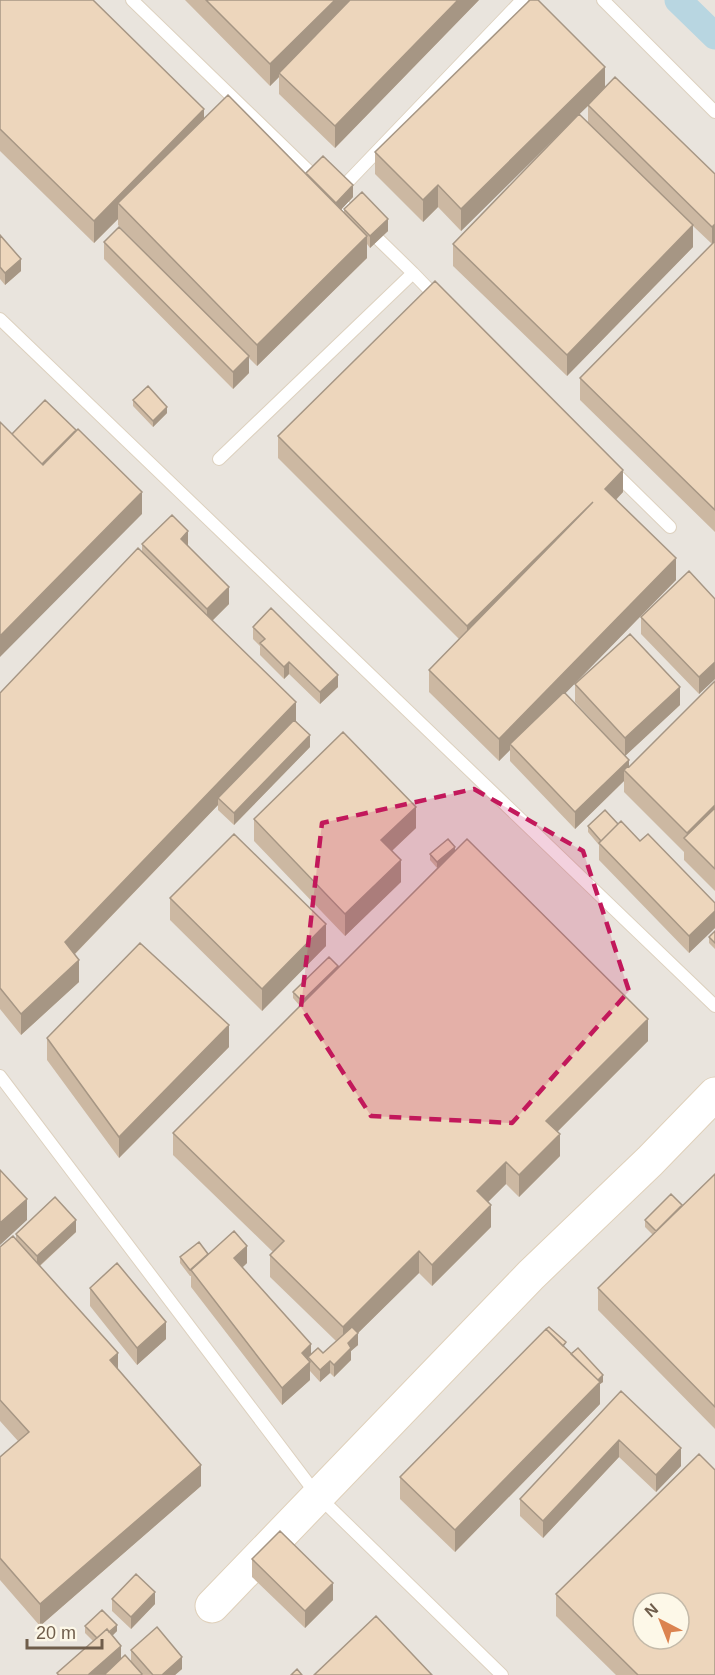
<svg xmlns="http://www.w3.org/2000/svg" width="715" height="1675" font-family="Helvetica,sans-serif">
<style>
.industrial{fill:#e9e4dd;fill-rule:evenodd}
.lines{fill:none;stroke-linecap:round;stroke-linejoin:round}
.canal{stroke:#b8d6e1;stroke-width:27}
.lane-casing{stroke:#ddd1bf;stroke-width:14}
.secondary-casing{stroke:#dfd0ba;stroke-width:35}
.lane{stroke:#fff;stroke-width:12}
.secondary{stroke:#fff;stroke-width:33}
.wall{fill:#ccb8a2;fill-rule:evenodd}
.shaded-wall{fill:#a69684}
.building{fill:#edd6bc;stroke:#a69684;stroke-width:1.5;fill-rule:evenodd}
.marked{fill:#c2185b;fill-opacity:0.2;stroke:#c2185b;stroke-width:4.5;stroke-dasharray:12 8;stroke-linejoin:round}
</style>
<rect width="100%" height="100%" fill="#faf4e2"/>
<path class="industrial" d="M0,0H715V1675H0ZM643,1603H679V1639H643Z"/>
<g class="lines">
<path class="canal" d="M678,0L715,36"/>
<g class="lane-casing">
<path id="lane" d="M132,0L319,181
M603,0L715,112
M339,191L522,0
M413,273L439,300
M0,319L715,1006
M219,459L413,273L333,195
M612,470L670,527
M0,1076L317,1495L502,1675"/>
</g>
<g class="secondary-casing">
<path id="secondary" d="M212,1606L531,1275L650,1161L715,1094"/>
</g>
<use href="#lane" class="lane"/>
<use href="#secondary" class="secondary"/>
</g>
<path class="wall" d="M0,0L204,118L306,174L353,197L341,210L344,213V209L388,231L370,248L367,244V258L257,366L249,358V373L233,389L104,259V242L164,272L118,225V219L94,243L0,151Z
M185,0H479L335,148L279,94V77L270,86Z
M605,88L715,174V532L580,400V378L712,244L693,226V247L567,376L453,266V244L572,121L461,231L438,207L423,222L375,174V152ZM588,106V123L579,114Z
M0,235L21,271L5,285L0,279Z
M133,400L167,413L153,427L133,406Z
M278,436L623,492L616,500L676,580L565,693L629,767L715,681V891L684,860V852L624,792V781L575,829L510,761V750L499,761L429,692V670L459,639L278,458Z
M142,544L188,547L229,604L212,621L296,721L310,747L234,825L218,810V805L75,954L79,982L21,1035L0,1009V693L142,552Z
M715,599V679L699,694L641,634V617Z
M253,627L338,687L320,704L289,674L284,679L260,655V646L253,639Z
M575,684L680,705L625,756L575,702Z
M254,819L416,828L392,851L401,882L345,936L254,841Z
M618,824L715,903V928L689,953L599,860V845L588,832V826Z
M455,851L648,1041L557,1132L560,1156L519,1197L506,1184L488,1202L491,1227L432,1286L419,1273L358,1333V1345L351,1351V1360L334,1377L330,1373L320,1382L310,1371V1380L282,1405L191,1287V1276H190L180,1263V1257L208,1254L247,1263L242,1268L311,1354L323,1353L336,1341L270,1277V1255L273,1252L173,1155V1133L300,1006L293,998V992L338,968L437,868L430,860V854Z
M170,898L326,946L262,1011L170,920Z
M715,931V949L709,943V937Z
M47,1038L229,1047L119,1158L47,1060Z
M715,1174V1429L598,1310V1288L653,1235L645,1227V1220L682,1206Z
M76,1232L40,1266L118,1370L201,1486L40,1626L0,1580V1457L18,1441L0,1421V1247L16,1240V1234Z
M90,1288L166,1339L137,1365L90,1306Z
M566,1348L603,1382L600,1384V1404L455,1552L400,1499V1477Z
M621,1391L681,1466L656,1492L619,1457L543,1538L520,1516V1499Z
M252,1559L333,1600L305,1628L252,1577Z
M556,1594L715,1675H616L556,1616Z
M112,1599L155,1604L131,1629L112,1611Z
M85,1626L117,1631L112,1636L121,1660L131,1661V1650L182,1669L175,1675H57V1673L93,1641L85,1633Z"/>
<path class="shaded-wall" d="M335,0H357L279,73V77L270,86V64Z
M458,0H479L335,148V126Z
M605,67V89L461,231V209Z
M204,109V131L118,203V219L94,243V221Z
M353,185V197L336,215V203Z
M438,185V207L423,222V200Z
M388,219V231L370,248V236Z
M715,224V241L712,244V227Z
M693,225V247L567,376V355Z
M367,236V258L257,366V345Z
M21,259V271L5,285V273Z
M249,356V373L233,389V372Z
M167,407V413L153,427V421Z
M76,430V442L42,476V464Z
M623,470V492L605,511V489Z
M142,492V514L0,657V636Z
M593,502L467,647V626Z
M188,531V549L181,539Z
M676,558V580L513,747L510,744V750L499,761V739Z
M229,587V604L207,626V609Z
M289,662V674L284,679V667Z
M715,662V679L699,694V677Z
M338,675V687L320,704V692Z
M680,687V705L625,756V738Z
M296,702V724L218,798V805L65,964V942Z
M310,735V747L234,825V813Z
M629,760V775L624,770V781L575,829V812Z
M715,805V826L687,841V833Z
M416,807V828L381,861V840Z
M455,847V853L437,868V862Z
M401,860V882L345,936V914Z
M715,911V928L689,953V936Z
M326,924V946L262,1011V989Z
M79,960V982L21,1035V1014Z
M338,966V972L302,1007V1001Z
M648,1019V1041L546,1143V1121Z
M229,1025V1047L119,1158V1137Z
M560,1134V1156L519,1197V1175Z
M506,1162V1184L477,1213V1191Z
M27,1199V1220L0,1245V1223Z
M491,1205V1227L432,1286V1265Z
M76,1220V1232L37,1268V1256Z
M247,1246V1263L234,1275V1258Z
M419,1251V1273L358,1333V1345L351,1351V1360L334,1377V1365L343,1348V1327Z
M166,1322V1339L137,1365V1348Z
M311,1344V1360L308,1357V1364L310,1362V1380L282,1405V1388L302,1353Z
M118,1353V1375L110,1360Z
M330,1361V1373L320,1382V1370Z
M603,1375V1382L600,1384V1404L455,1552V1530Z
M619,1440V1457L543,1538V1521Z
M681,1448V1466L656,1492V1475Z
M201,1465V1486L40,1626V1604Z
M333,1583V1600L305,1628V1611Z
M155,1592V1604L131,1629V1617Z
M117,1625V1631L100,1648V1642Z
M121,1646V1663L107,1675H88Z
M182,1657V1669L175,1675H162Z"/>
<path class="building" d="M0,0H93L204,109L94,221L0,129Z
M206,0H335L270,64Z
M350,0H458L335,126L279,73Z
M530,0H538L605,67L461,209L438,185L423,200L375,152Z
M615,77L715,174V224L712,227L588,105Z
M228,95L367,236L257,345L118,203Z
M579,114L693,225L567,355L453,244Z
M323,156L353,185L336,203L306,173Z
M362,192L388,219L370,236L344,209Z
M119,227L249,356L233,372L104,242Z
M0,235L21,259L5,273L0,267Z
M715,241V510L580,378Z
M435,281L623,470L605,489L676,558L499,739L429,670L593,502L467,626L278,436Z
M148,386L167,407L153,421L133,400Z
M45,400L76,430L42,464L12,434Z
M0,422L43,465L78,429L142,492L0,636Z
M172,515L188,531L181,539L229,587L207,609L142,544Z
M138,548L296,702L65,942L79,960L21,1014L0,988V693Z
M689,571L715,599V662L699,677L641,617Z
M271,608L338,675L320,692L289,662L284,667L260,643L265,639L253,627Z
M630,634L680,687L625,738L575,684Z
M715,681V805L687,833L624,770L628,766L629,767Z
M564,692L629,760L575,812L510,744Z
M294,720L310,735L234,813L218,798Z
M343,732L416,807L381,840L401,860L345,914L254,819Z
M715,808V869L684,838Z
M605,810L618,824L601,841L588,826Z
M621,821L640,841L648,834L715,903V911L689,936L599,843Z
M234,834L326,924L262,989L170,898Z
M448,839L455,847L437,862L430,854Z
M467,839L648,1019L546,1121L560,1134L519,1175L506,1162L477,1191L491,1205L432,1265L419,1251L343,1327L270,1255L284,1241L173,1133Z
M715,931V943L709,937Z
M140,943L229,1025L119,1137L47,1038Z
M329,957L338,966L302,1001L293,992Z
M0,1170L27,1199L0,1223Z
M715,1174V1407L598,1288Z
M671,1194L682,1205L656,1231L645,1220Z
M55,1197L76,1220L37,1256L16,1234Z
M234,1231L247,1246L234,1258L311,1344L302,1353L310,1362L282,1388L191,1270Z
M13,1236L118,1353L110,1360L201,1465L40,1604L0,1558V1457L29,1432L0,1400V1247Z
M199,1242L208,1254L190,1270L180,1257Z
M117,1263L166,1322L137,1348L90,1288Z
M352,1327L358,1333L348,1343L351,1348L334,1365L330,1361L320,1370L308,1357L318,1348L323,1353Z
M549,1327L566,1342L563,1346L546,1329Z
M546,1329L600,1382L455,1530L400,1477Z
M578,1348L603,1375L598,1380L571,1354Z
M621,1391L681,1448L656,1475L619,1440L543,1521L520,1499Z
M699,1454L715,1470V1675H638L556,1594ZM643,1603H679V1639H643Z
M280,1531L333,1583L305,1611L252,1559Z
M136,1574L155,1592L131,1617L112,1599Z
M102,1610L117,1625L109,1632L107,1629L97,1638L85,1626Z
M376,1616L432,1675H314Z
M157,1627L182,1657L162,1675H153L131,1650Z
M107,1629L121,1646L88,1675H59L57,1673Z
M125,1655L142,1674L141,1675H104Z
M297,1669L302,1675H291Z"/>
<path class="marked" d="M474,789L583,851L629,991L512,1123L371,1116L301,1007L322,823Z"/>
<g transform="translate(661 1621) rotate(318)"><circle r="28" fill="#fdf8e8" stroke="#c4baa9" stroke-width="1.5"/>
<path d="M0-4.5L10 22L0 15L-10 22Z" fill="#db8350"/>
<text y="-9" font-size="16" font-weight="bold" text-anchor="middle" fill="#6f5d4b">N</text>
</g>
<path d="M27 1639v9h75v-9" fill="none" stroke="#6f5d4b" stroke-width="3"/>
<text x="36" y="1639" font-size="18" fill="#6f5d4b" stroke="#fdf8e8" stroke-width="4.5" paint-order="stroke">20 m</text>
</svg>
